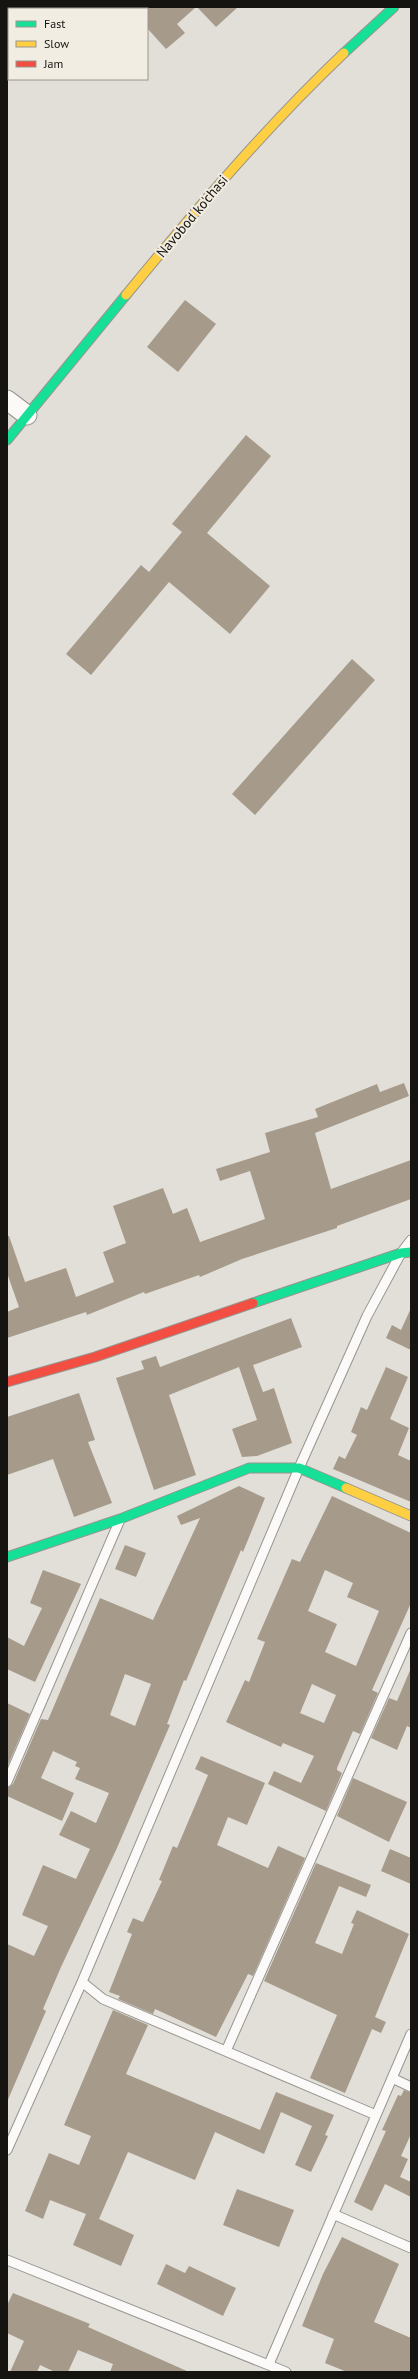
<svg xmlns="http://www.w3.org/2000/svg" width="418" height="2379" font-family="'PT Sans',sans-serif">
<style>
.building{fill:#a69a8b;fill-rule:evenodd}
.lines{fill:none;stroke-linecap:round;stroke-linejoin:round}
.lane-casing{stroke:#979590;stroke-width:11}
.street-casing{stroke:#979590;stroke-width:21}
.fast-casing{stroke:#979590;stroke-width:11}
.slow-casing{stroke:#979590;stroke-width:11}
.jam-casing{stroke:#979590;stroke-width:11}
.lane{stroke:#fbfaf9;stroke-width:9}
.street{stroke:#fbfaf9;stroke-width:19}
.fast{stroke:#16e098;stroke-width:9}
.slow{stroke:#ffcf43;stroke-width:9}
.jam{stroke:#f24e42;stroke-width:9}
.labels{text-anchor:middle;stroke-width:4;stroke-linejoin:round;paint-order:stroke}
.street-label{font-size:14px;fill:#161411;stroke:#f2ede2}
</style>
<rect width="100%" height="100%" fill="#e2dfd8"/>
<path class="building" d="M147,7H196L177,24L185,33L166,49L147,28Z
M197,7H238L216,27Z
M185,300L216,324L178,372L147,347Z
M246,435L271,456L207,533L270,586L230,634L169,582L91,675L66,654L141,565L149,572L182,532L172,524Z
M352,659L375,680L255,815L232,794Z
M404,1083L409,1096L315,1133L331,1189L411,1160V1199L337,1226V1228L242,1259L200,1277L199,1275L145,1294L144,1292L87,1315L86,1312L7,1338V1312L19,1307L7,1273V1236H9L25,1282L66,1268L76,1297L114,1282L103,1252L126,1243L113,1206L163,1188L173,1214L187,1208L200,1242L265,1219L250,1171L220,1181L216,1169L270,1152L265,1133L318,1117L315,1109L377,1084L380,1092Z
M411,1308V1350L386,1338L392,1325L401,1330Z
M291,1318L302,1347L253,1365L263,1392L274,1388L292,1443L257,1456L242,1457L232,1429L257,1420L239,1367L169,1395L196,1475L154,1490L116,1378L144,1369L141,1361L156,1356L160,1367Z
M386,1367L408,1377L390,1419L409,1428L398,1455L411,1461V1502L333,1469L339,1456L345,1459L357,1435L351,1432L361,1407L367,1410Z
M79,1393L95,1440L88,1442L112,1503L74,1517L53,1459L7,1475V1417Z
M239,1486L265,1498L243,1552L241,1550L186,1681L184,1680L167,1724L170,1725L117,1848L61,1967L43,2009L46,2011L7,2102V1944L34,1956L48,1926L22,1915L43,1865L76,1879L90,1849L59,1835L71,1811L96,1823L109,1793L75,1779L80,1768L75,1766L77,1762L53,1751L41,1778L74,1793L62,1821L7,1796V1788L13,1784L41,1719L48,1720L100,1598L153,1620L200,1518L181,1525L177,1516ZM125,1674L151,1684L135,1726L110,1715Z
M332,1496L411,1533V1603L372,1690L378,1693L360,1734L353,1731L337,1768V1770L342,1773L326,1811L268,1784L274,1771L301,1783L314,1756L283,1743L281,1747L226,1722L245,1680L249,1682L265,1642L257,1639L292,1559L300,1562ZM325,1570L353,1583L347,1597L379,1611L356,1666L325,1652L337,1624L308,1611ZM312,1684L336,1695L324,1723L300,1713Z
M125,1545L146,1553L136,1577L115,1569Z
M43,1570L81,1584L35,1682L7,1669V1637L24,1646L42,1608L30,1603Z
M411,1668V1728L407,1726L397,1750L371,1738L389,1698L397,1701Z
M7,1703L30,1714L7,1767Z
M201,1756L265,1783L247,1825L228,1817L217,1845L268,1868L278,1846L305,1858L253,1976L248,1974L216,2037L155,2009L153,2014L118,1999L120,1996L109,1992L132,1934L127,1932L133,1918L143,1922L162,1881L159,1880L173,1846L177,1848L208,1775L195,1769Z
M353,1778L407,1802L389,1842L337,1816Z
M390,1849L411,1858V1884L381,1871Z
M316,1863L371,1885L366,1897L339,1886L315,1943L342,1954L354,1924L351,1923L357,1910L409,1934L375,2017L386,2022L381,2033L372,2029L345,2093L310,2078L337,2015L264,1981Z
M113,2010L148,2025L126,2074L260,2130L276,2092L334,2115L325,2135L328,2136L311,2172L295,2165L312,2126L281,2112L264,2154L215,2132L195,2180L128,2152L99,2219L134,2235L121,2266L73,2245L86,2214L50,2200L43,2219L25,2211L49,2153L79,2165L91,2136L64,2125Z
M404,2090L411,2093V2134L401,2156L408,2159L400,2177L411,2182V2197L385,2184L372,2211L354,2202L386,2131L382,2130L398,2095L401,2096Z
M237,2189L294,2210L279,2247L223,2225Z
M342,2237L399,2264L374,2322L411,2338V2372H347L325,2363L334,2339L302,2326L323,2274Z
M166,2264L185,2273L189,2266L236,2288L223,2316L157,2284Z
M13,2293L90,2324L88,2327L189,2372H110L113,2364L78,2350L68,2372H55L40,2365L37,2372H10L24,2341L7,2333V2305Z"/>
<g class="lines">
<g class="lane-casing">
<path id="lane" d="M7,1782L119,1522
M82,1982L103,1999L376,2115
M226,2051L411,1633
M392,2078L411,2087
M7,2150L82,1982L299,1468L367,1316L401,1253L411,1240
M333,2214L411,2248
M7,2260L286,2372
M269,2364L411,2034"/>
</g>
<g class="street-casing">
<path id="street" d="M7,400L27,415"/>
</g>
<g class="fast-casing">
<path id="fast" d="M344,53L394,7
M7,440L126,295
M253,1303L401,1253L411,1252
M7,1557L120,1519L249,1468H299L346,1488"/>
</g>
<g class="slow-casing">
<path id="slow" d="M126,295C195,211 265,128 344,53
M346,1488L411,1516"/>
</g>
<g class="jam-casing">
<path id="jam" d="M7,1382L95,1357L253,1303"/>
</g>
<use href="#lane" class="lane"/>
<use href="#street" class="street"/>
<use href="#fast" class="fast"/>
<use href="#slow" class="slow"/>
<use href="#jam" class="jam"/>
</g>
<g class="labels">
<g class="street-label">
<text transform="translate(192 216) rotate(-50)" y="5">Navobod ko'chasi</text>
</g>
</g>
<rect width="418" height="2379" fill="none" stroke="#161411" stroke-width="16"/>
<rect x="8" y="8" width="140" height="72" fill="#f2ede2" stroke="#9a968e"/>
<rect x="16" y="21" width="20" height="6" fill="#16e098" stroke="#9a968e"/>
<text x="44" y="28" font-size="12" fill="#161411">Fast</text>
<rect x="16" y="41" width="20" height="6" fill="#ffcf43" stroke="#9a968e"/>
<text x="44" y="48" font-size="12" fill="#161411">Slow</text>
<rect x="16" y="61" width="20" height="6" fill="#f24e42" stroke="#9a968e"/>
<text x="44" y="68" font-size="12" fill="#161411">Jam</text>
</svg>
